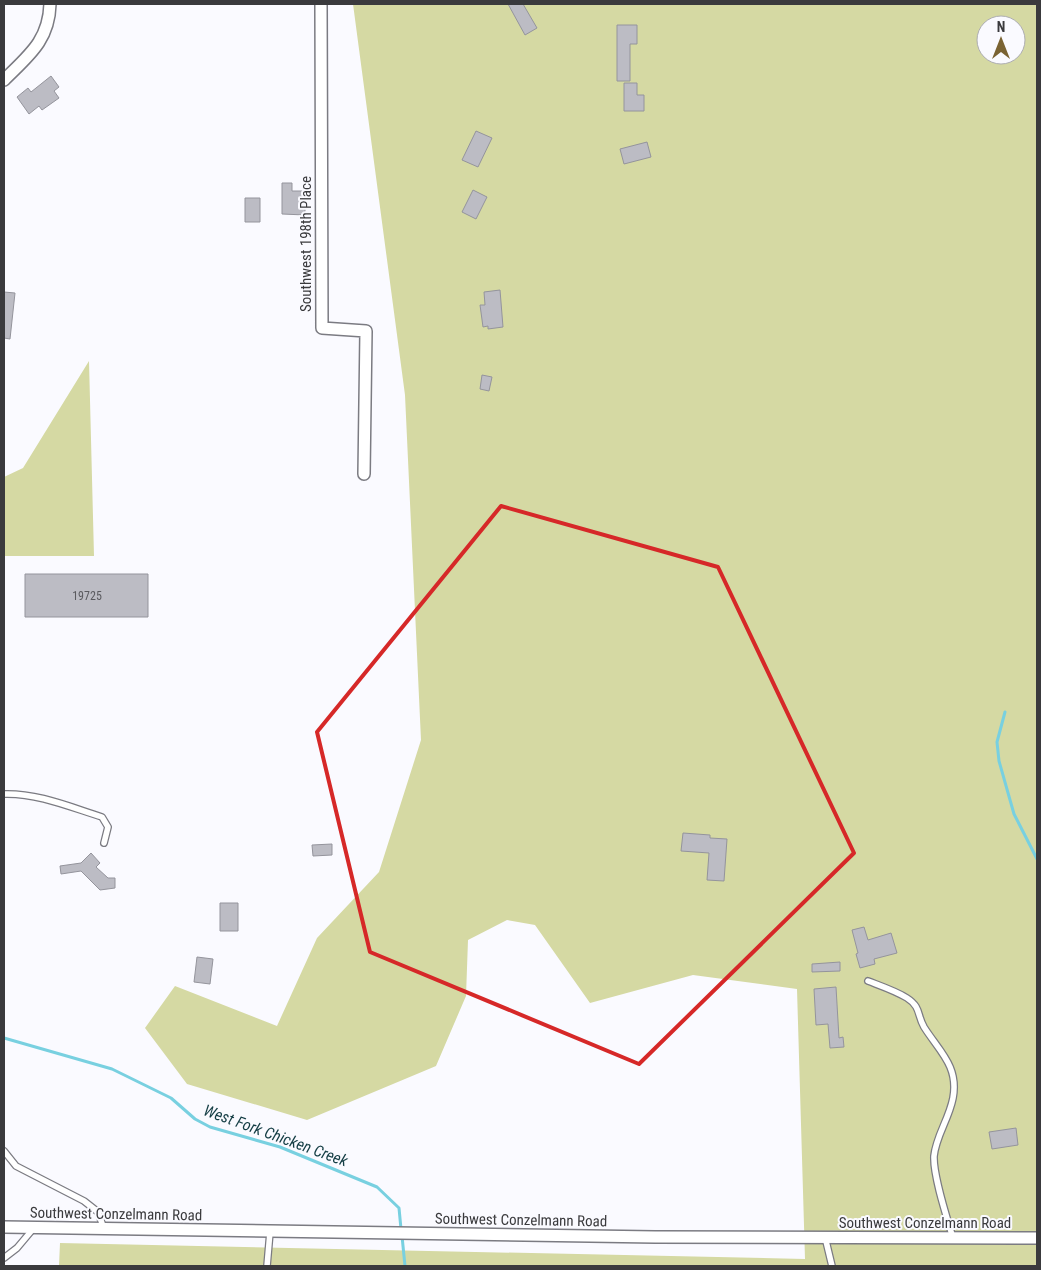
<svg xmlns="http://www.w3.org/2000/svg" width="1041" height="1270" font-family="'Roboto Condensed',sans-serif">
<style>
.green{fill:#d5d9a3;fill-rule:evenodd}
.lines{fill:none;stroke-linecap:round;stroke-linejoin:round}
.stream{stroke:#78d0e0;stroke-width:3}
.building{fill:#bcbcc4;stroke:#94949c}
.lane-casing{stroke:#7b7b82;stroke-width:8}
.street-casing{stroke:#7b7b82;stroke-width:14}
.lane{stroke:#fff;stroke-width:5.5}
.street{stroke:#fff;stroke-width:11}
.marked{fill:none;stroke:#d62828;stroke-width:4;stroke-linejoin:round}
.labels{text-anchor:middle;stroke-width:4;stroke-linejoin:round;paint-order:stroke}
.number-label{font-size:12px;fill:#5a5a5f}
.street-label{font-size:15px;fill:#3a3a3d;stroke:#fafaff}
.water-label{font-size:16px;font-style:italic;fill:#143d44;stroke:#fafaff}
</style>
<rect width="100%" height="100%" fill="#fafaff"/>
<path class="green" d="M353,4H1037V1266H59L60,1243L805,1259L797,989L693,975L590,1003L535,925L507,920L468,940L466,996L436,1066L307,1120L187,1084L145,1028L175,986L277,1026L317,938L379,872L421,740L405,395ZM986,25H1016V55H986Z
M89,361L94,556H4V477L23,468Z"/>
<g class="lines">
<path class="stream" d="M1005,712L997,742L999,761L1014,814L1037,859
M4,1038L112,1069L171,1098L195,1119L210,1127L280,1147L377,1187L399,1208L401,1229
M402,1236L405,1266"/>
</g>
<path class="building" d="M508,4H523L537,28L525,35Z
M617,25H637V44H630V81H617Z
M51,76L59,87L54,91L59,98L42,110L39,106L29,114L17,97L28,88L31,92Z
M624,83H637V95H644V111H624Z
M476,131L492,138L478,167L462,160Z
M647,142L651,157L624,164L620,149Z
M282,183H292V191H305V215L282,214Z
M473,190L487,197L476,219L462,212Z
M245,198H260V222H245Z
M500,290L503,327L488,329V326L483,327L480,305H485L484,292Z
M4,292L15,293L10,339L4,338Z
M482,375L492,377L489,391L480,389Z
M25,574H148V617H25Z
M683,833L710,835V838L727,839L724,881L707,880L709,853L681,851Z
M332,844V855L313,856L312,845Z
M91,853L100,863L96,867L108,878H115V888L100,890L81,871L61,874L60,866L81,863Z
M220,903H238V931H220Z
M864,927L868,940L891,933L897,953L874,959L875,964L860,968L856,954L858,953L852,930Z
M197,957L213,959L210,984L194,982Z
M840,962V971L812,972V964Z
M836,987L839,1038L843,1037L844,1047L830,1048L828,1024L816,1025L814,989Z
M1016,1128L1018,1145L992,1149L989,1132Z"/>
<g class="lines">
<g class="lane-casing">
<path id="lane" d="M4,794C38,793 70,807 102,817L108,827L104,843
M868,981C881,986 896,991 907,998C921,1007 917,1015 924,1027C939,1051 959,1066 953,1098C949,1119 936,1136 934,1156C933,1176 947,1218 953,1238
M4,1151L16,1166L84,1201L98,1212L104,1229
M825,1237L832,1266
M4,1258L17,1248L33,1229
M267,1266L270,1232"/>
</g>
<g class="street-casing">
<path id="street" d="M321,4L322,328L366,331L364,474
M4,80C28,56 49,41 50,4
M4,1227L655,1237L1037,1238"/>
</g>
<use href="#lane" class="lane"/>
<use href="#street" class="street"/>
</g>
<path class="marked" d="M501,506L718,567L854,853L639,1064L370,952L317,732Z"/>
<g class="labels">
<g class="number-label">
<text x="87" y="600">19725</text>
</g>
<g class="street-label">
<text transform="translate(306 244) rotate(-90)" y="5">Southwest 198th Place</text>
<text transform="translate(116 1214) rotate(1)" y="5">Southwest Conzelmann Road</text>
<text transform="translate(521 1220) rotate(1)" y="5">Southwest Conzelmann Road</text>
<text x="925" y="1228">Southwest Conzelmann Road</text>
</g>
<g class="water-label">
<text transform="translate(276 1135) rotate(20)" y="6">West Fork Chicken Creek</text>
</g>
</g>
<rect width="1041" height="1270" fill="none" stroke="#3a3a3d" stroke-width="10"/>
<g transform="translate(1001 40)"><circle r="24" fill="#fafaff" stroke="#adadb1"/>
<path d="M0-4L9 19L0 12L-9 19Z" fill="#7a6333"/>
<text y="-8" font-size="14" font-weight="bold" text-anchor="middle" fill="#3a3a3d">N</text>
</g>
</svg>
